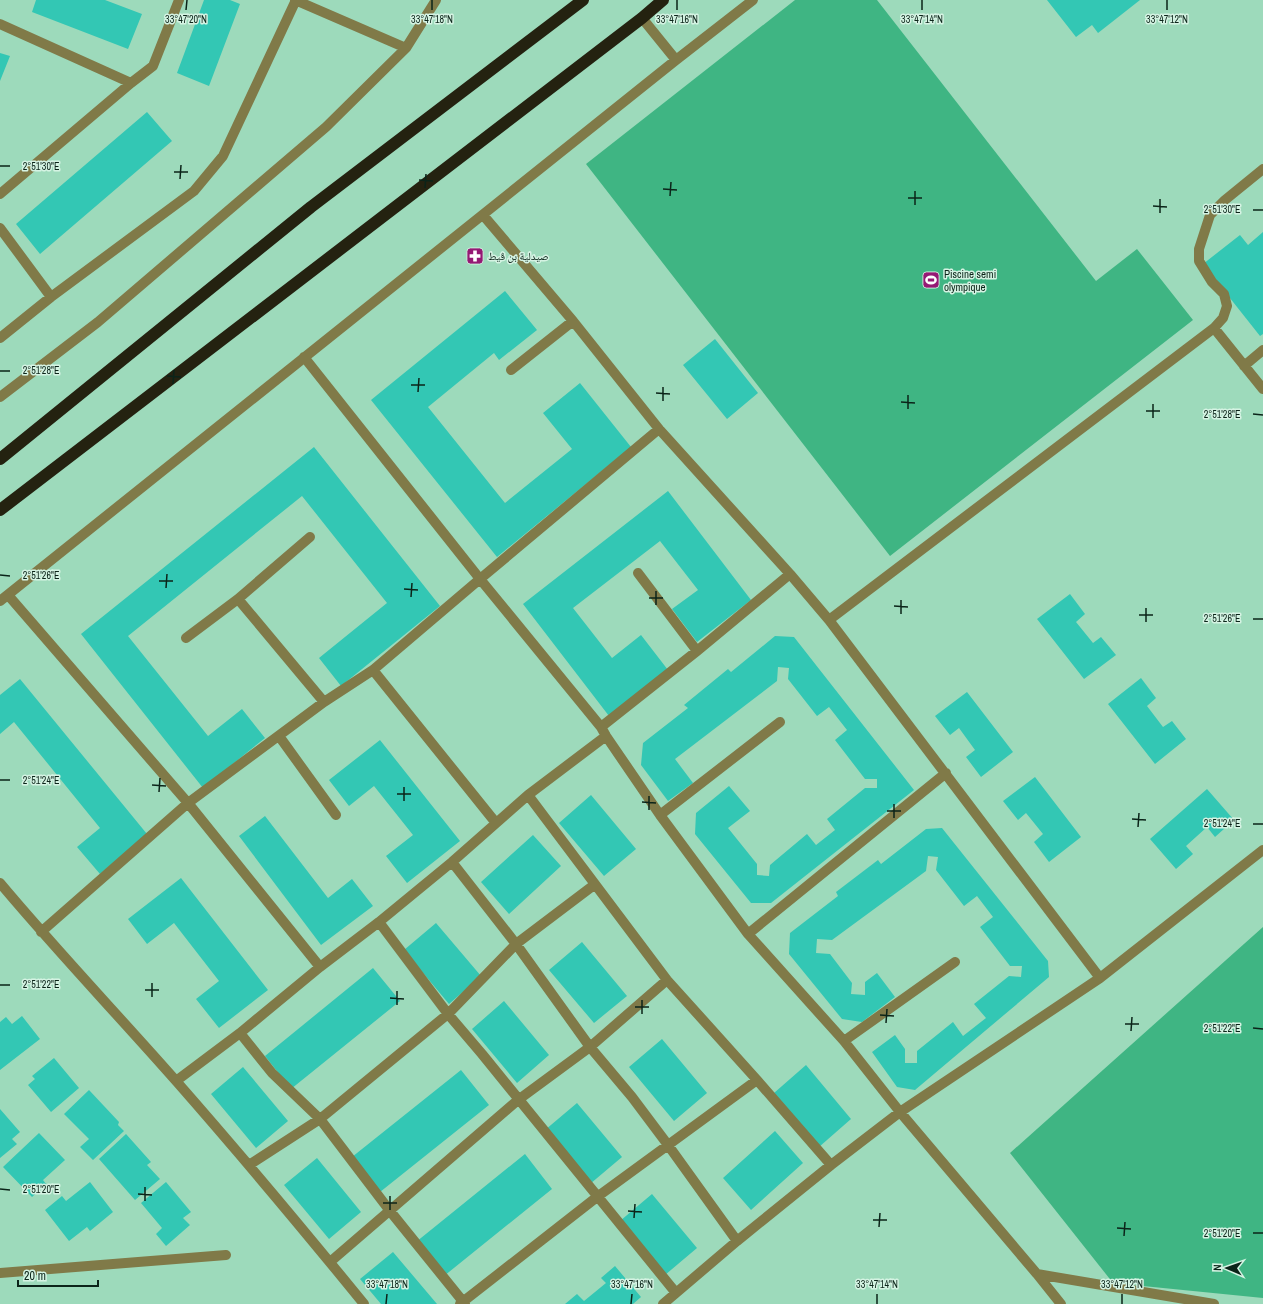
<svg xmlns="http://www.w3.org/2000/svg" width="1263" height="1304" font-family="'Archivo Narrow','Noto Naskh Arabic',sans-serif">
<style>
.green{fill:#3fb583}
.building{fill:#33c7b4}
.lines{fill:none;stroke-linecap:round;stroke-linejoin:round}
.minor{stroke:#807a48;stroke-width:10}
.highway{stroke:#242210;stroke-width:12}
.ticks{fill:none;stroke:#0b2419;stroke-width:1.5}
.labels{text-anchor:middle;stroke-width:3;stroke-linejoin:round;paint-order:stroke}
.poi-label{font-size:11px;fill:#0b2419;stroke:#d5f3e3;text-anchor:start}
.ticks-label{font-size:10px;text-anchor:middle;fill:#0b2419;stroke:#d5f3e3;stroke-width:3;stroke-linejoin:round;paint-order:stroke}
</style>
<rect width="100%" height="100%" fill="#9ddabb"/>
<path class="green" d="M795,0H877L1096,281L1137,249L1193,320L890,556L586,164Z
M1263,927V1298L1113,1283L1010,1153Z"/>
<path class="building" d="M36,0H105L142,14L128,49L32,12Z
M204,0H230L240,4L209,86L177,73Z
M1047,0H1140L1098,33L1092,25L1076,37Z
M0,53L10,56L0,81Z
M147,112L172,141L40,254L16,224Z
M1263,232V334L1260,336L1203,264L1240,235L1248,245Z
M505,291L537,330L499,360L494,353L428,407L505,503L572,449L543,413L580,383L631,447L497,557L371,400Z
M715,339L758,393L727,419L683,365Z
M314,447L440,606L341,686L319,658L387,603L302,496L128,636L208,736L242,709L265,738L203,788L81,634Z
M668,491L751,600L697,642L672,609L698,590L660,541L573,608L612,658L641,635L668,670L609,716L523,604Z
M1070,594L1085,614L1076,622L1093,643L1101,637L1116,655L1084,679L1037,619Z
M775,636L794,637L914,790L771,903H751L695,834L696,813L729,786L750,811L728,828L757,864V875L769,876L770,865L807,834L816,845L835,830L827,819L865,788H877V779H865L835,740L847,730L829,707L817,716L788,679L789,668L778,667L777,681L675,759L693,783L668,801L641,765L643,743L688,708L684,705L728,669L731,672Z
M1141,678L1156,698L1147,706L1163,727L1172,721L1186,739L1155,764L1108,704Z
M20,679L147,834L100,874L77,847L100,828L14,722L0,734V695Z
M967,692L1013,752L981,777L966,757L975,750L959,728L950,735L935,716Z
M380,740L460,841L407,883L386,856L413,835L374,786L349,806L329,780Z
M1035,777L1081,837L1049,862L1034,842L1043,834L1026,813L1018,820L1003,801Z
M1207,789L1234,820L1215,837L1207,827L1186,846L1193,854L1176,869L1150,839Z
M591,795L636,849L604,876L559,823Z
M265,816L328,898L352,879L373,906L321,945L239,836Z
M942,828L1048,961L1049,977L915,1090L897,1087L872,1052L895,1035L905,1049V1063H917V1051L953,1022L963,1036L986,1018L974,1004L1009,976L1021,977L1022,966H1010L980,927L993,917L977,896L964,906L936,870L938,857L928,856L926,871L832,940L817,939L816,953L830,954L852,983L851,994L865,995V982L877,973L895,997L862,1022L842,1019L789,954L790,933L838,896L836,892L878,860L881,864L926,829Z
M533,835L561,866L509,914L481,882Z
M181,878L268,990L219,1028L196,999L219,981L174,923L147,944L128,919Z
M436,923L481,976L449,1004L404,950Z
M582,942L627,996L594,1023L549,970Z
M373,968L400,1001L291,1089L265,1056Z
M504,1001L549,1055L517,1083L472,1029Z
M22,1016L40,1039L0,1070V1022L6,1017L12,1024Z
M662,1039L707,1093L674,1121L629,1067Z
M54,1058L79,1088L51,1112L28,1085L35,1079L32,1076Z
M806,1065L851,1119L819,1147L774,1093Z
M243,1067L288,1121L256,1148L211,1094Z
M461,1070L489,1105L380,1192L352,1157Z
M89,1090L119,1122L118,1125L124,1131L93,1160L80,1147L89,1139L64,1114Z
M577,1103L622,1157L590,1184L545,1130Z
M0,1109L20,1132L12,1139L17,1144L0,1158Z
M775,1131L803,1163L751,1210L723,1178Z
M39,1133L65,1160L43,1180L46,1184L32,1197L3,1167Z
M126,1134L151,1162L147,1165L160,1179L135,1200L99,1159Z
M525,1154L552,1189L444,1276L416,1242Z
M317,1158L361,1212L329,1239L284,1185Z
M90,1182L113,1212L90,1231L87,1227L69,1241L45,1210L62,1196L66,1201Z
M166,1182L191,1212L183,1218L190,1225L166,1246L156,1234L162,1228L141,1203Z
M652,1194L697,1248L665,1275L620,1221Z
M393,1252L437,1304H381L360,1279Z
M615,1266L641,1297L633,1304H565L577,1294L584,1301L606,1283L601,1278Z"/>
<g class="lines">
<path class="minor" d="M295,0L406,48L436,0
M642,18L676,60
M0,24L131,83
M0,194L131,83L153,66L179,0
M483,215L573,321L659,429L790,574L829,620L1214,328L1223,318L1227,306L1224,294L1212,282L1199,261V249L1210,215L1225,200L1263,169
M0,228L51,297
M1214,328L1263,389
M0,338L51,297L194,191L223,156L296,0
M304,357L480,579L601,727L606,736L660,815L748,934L844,1041L900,1112L1037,1274L1061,1304
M1244,366L1263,350
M511,370L573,321
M0,397L98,322L326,127L406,48
M638,573L697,651
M8,595L188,803L320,967
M238,599L324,702
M0,601L676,60L753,0
M829,620L1100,978
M186,638L238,599L310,537
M373,670L496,823
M601,727L697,651L790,574
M279,736L336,815
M528,795L667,980L757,1080L831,1165
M660,815L780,722
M452,862L516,944L590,1047L632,1097L668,1145L737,1241
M0,883C57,951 118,1015 177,1082C241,1155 303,1229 364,1304
M379,922L448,1014L482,1054L676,1293
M41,932L188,803L324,702L373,670L480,579L659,429
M748,934L946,773
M240,1033L272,1073L320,1119L390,1211L465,1304
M844,1041L955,962
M176,1081L240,1033L320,967L379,922L452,862L528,795L606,736
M249,1165L320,1119L448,1014L516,944L594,885
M330,1262L518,1100L590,1047L667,980
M0,1273L226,1255
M1037,1274L1214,1304
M460,1304L597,1197L757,1080
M663,1304L737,1241L831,1165L900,1112L1100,978L1263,850"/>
<path class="highway" d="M0,459L311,207L583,0
M0,510L642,18L663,0"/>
</g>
<path class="ticks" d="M186,10L187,0M432,10V0M677,10V0M922,10V0M1167,10V0M0,166H10M174,172H188M180,179L181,165M419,180L433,181M425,188L426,174M663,189L677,190M670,196L671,182M908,198H922M915,205V191M1153,206L1167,207M1253,210H1263M1160,213V199M0,371H10M167,376L181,377M173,384L174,370M411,385H425M418,392L419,378M656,393L670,394M663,401V387M901,402L915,403M908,409V395M1146,411H1160M1253,414L1263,415M1153,418V404M0,575L10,576M159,581H173M166,588L167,574M404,589L418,590M411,597L412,583M649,598H663M656,605V591M894,606L908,607M901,614V600M1139,615H1153M1253,619H1263M1146,622V608M0,780H10M152,785L166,786M159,792L160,778M397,794H411M404,801V787M642,802L656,803M649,810V796M887,811H901M894,818V804M1132,819L1146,820M1253,824H1263M1138,827L1139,813M0,985H10M145,990H159M152,997V983M390,998L404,999M397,1005V991M635,1007H649M642,1014V1000M880,1015L894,1016M886,1023L887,1009M1125,1024H1139M1253,1028L1263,1029M1131,1031L1132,1017M0,1189L10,1190M138,1194L152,1195M145,1201V1187M383,1203H397M390,1210V1196M628,1211L642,1212M634,1218L635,1204M873,1220H887M879,1227L880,1213M1117,1228L1131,1229M1253,1233H1263M1124,1236L1125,1222M386,1304L387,1294M631,1304L632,1294M877,1304V1294M1122,1304V1294"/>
<defs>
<g id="pharmacy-square" transform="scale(0.9)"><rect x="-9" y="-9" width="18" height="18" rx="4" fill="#951974" stroke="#d5f3e3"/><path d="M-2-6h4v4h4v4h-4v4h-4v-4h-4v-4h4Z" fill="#fff"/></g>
<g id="stadium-square" transform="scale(0.9)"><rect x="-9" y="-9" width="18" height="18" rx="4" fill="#951974" stroke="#d5f3e3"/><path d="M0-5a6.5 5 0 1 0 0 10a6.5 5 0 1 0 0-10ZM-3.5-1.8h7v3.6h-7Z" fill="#fff"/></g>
</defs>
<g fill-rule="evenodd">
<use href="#pharmacy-square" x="475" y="256"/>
<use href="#stadium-square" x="931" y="280"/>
</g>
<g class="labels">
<g class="poi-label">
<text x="488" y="260">صيدلية بن ڤيط</text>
<text x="944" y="278">Piscine semi<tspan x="944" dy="13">olympique</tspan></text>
</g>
</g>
<g class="ticks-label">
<text x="186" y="23">33°47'20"N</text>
<text x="432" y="23">33°47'18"N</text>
<text x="677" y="23">33°47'16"N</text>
<text x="922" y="23">33°47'14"N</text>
<text x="1167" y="23">33°47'12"N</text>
<text x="41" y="170">2°51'30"E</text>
<text x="1222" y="213">2°51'30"E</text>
<text x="41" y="374">2°51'28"E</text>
<text x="1222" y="418">2°51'28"E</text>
<text x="41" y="579">2°51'26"E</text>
<text x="1222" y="622">2°51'26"E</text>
<text x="41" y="784">2°51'24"E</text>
<text x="1222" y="827">2°51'24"E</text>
<text x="41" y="988">2°51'22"E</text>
<text x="1222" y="1032">2°51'22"E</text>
<text x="41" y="1193">2°51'20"E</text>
<text x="1222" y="1237">2°51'20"E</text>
<text x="387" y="1288">33°47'18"N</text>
<text x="632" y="1288">33°47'16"N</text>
<text x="877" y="1288">33°47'14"N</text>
<text x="1122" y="1288">33°47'12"N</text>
</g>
<g transform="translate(1227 1268) rotate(272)" stroke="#d5f3e3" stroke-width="3" paint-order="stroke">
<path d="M0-3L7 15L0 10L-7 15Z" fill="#0b2419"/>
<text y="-6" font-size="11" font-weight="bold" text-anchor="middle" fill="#0b2419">N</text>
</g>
<path d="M18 1280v6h80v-6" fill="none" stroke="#0b2419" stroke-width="2"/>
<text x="24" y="1280" font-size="12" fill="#0b2419" stroke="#d5f3e3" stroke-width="3" paint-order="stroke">20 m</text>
</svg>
